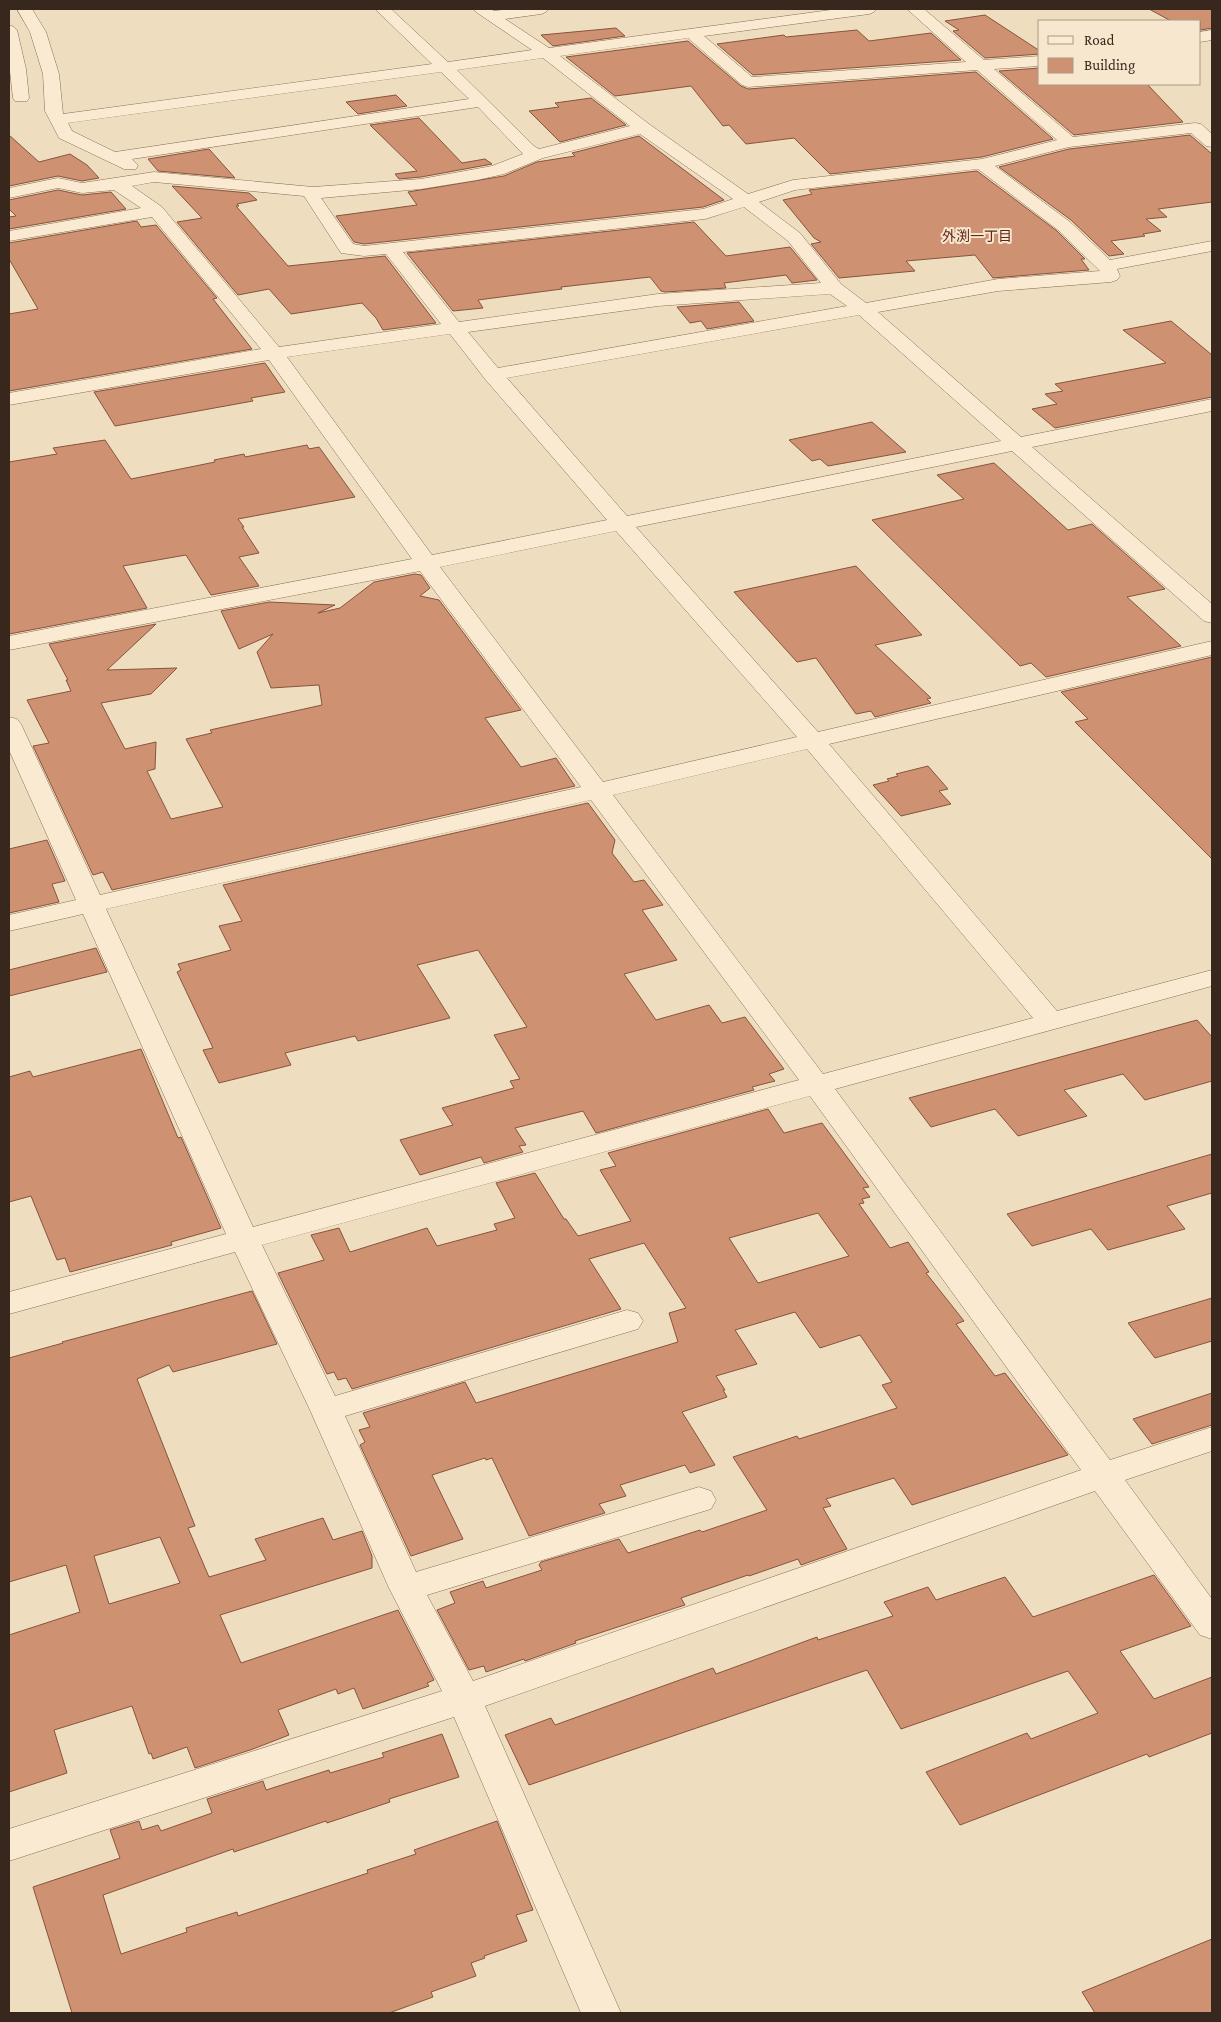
<svg xmlns="http://www.w3.org/2000/svg" width="1221" height="2022" font-family="'Crimson Pro','Noto Sans JP',serif">
<style>
.building{fill:#ce9273;stroke:#87543c;fill-rule:evenodd}
.lines{fill:none;stroke-linecap:round;stroke-linejoin:round}
.minor-casing{stroke:#886d57;stroke-width:1}
.minor{fill:#faead2;fill-rule:evenodd}
.labels{text-anchor:middle;stroke-width:4;stroke-linejoin:round;paint-order:stroke}
.far-neighbourhood-label{font-size:14px;fill:#64241a;stroke:#f6e7ce}
</style>
<rect width="100%" height="100%" fill="#efddbf"/>
<path class="building" d="M1149,9H1212V28L1200,30V21H1171Z
M985,15L1040,51V54L985,58L953,31L959,30L945,21Z
M616,28L625,36L553,46L541,35Z
M857,30L869,41L931,33L961,60L753,75L717,44L784,35L786,37Z
M688,41L741,86L748,89L976,72L1053,139L982,157L830,174L794,138L746,144L729,125L723,126L691,86L615,96L566,57Z
M1040,68V84H1147L1183,122L1074,135L999,71Z
M396,95L407,106L358,114L346,102Z
M591,98L626,125L560,142L529,111L559,107L555,103Z
M419,118L462,163L485,159L492,164L421,177L399,179L395,174L417,171L370,125Z
M9,135L39,162L70,154L87,165L99,178L82,181L58,176L9,186Z
M1190,135L1212,154V202L1158,209L1167,217L1146,219L1161,231L1143,234L1145,236L1111,241L1124,254L1109,256L1071,220L999,167L1069,149Z
M639,136L724,200L703,207L364,244L354,242L336,216L417,205L408,192L504,176L537,162L575,156L572,153Z
M209,149L235,178L158,171L148,159Z
M977,171L1057,231L1085,259H1081L1089,270L993,278L975,255L906,261L915,271L839,278L811,244L821,242L814,238L783,200L812,194L809,190Z
M172,186L249,193L257,200L237,204L239,206H236L288,266L385,256L436,323L383,330L376,318L362,303L291,314L269,289L238,295L177,222L202,218Z
M58,190L82,195L111,192L126,209L9,229V217L16,216L9,209V200Z
M137,221L141,227L156,225L217,298L213,299L252,349L9,391V314L38,309L9,259V243Z
M694,222L726,256L790,247L817,280L792,283L786,275L724,283L726,288L665,292L661,291L650,277L561,287L562,289L478,300L483,308L453,311L407,253Z
M739,302L754,321L707,329L701,321L690,323L677,307Z
M1171,321L1212,355V397L1055,428L1032,409L1057,404L1045,394L1063,391L1055,384L1166,363L1123,330Z
M265,363L285,392L251,398L253,401L115,426L94,392Z
M872,422L906,452L828,466L820,459L812,461L789,440Z
M105,440L131,479L215,462L214,460L244,454L245,457L307,445L309,449L319,447L355,497L238,519L244,527H242L259,553L239,557L259,586L211,595L186,555L123,566L147,608L9,634V462L57,454L53,448Z
M994,463L1068,530L1092,524L1165,589L1127,597L1181,646L1046,677L1031,663L1020,666L872,520L964,499L937,475Z
M856,566L922,635L875,645L931,698L927,699L931,703L875,717L871,711L856,714L816,658L797,662L734,592Z
M415,574L421,575L430,588L420,596L439,600L521,710L485,718L521,767L556,758L575,786L112,890L103,872L93,875L33,746L49,743L27,700L71,691L66,680H68L49,644L156,624L107,670L177,668L151,694L101,703L125,749L156,742L155,769L147,771L171,819L223,807L186,739L212,733L210,730L322,705L319,685L271,688L257,652L273,634L239,649L221,611L269,602L335,605L318,613L340,608L374,582Z
M1212,657V859L1075,722L1088,719L1061,692Z
M928,766L948,789L939,791L951,804L901,816L873,785L889,781L887,779L898,776L896,774Z
M588,803L615,840L612,853L634,882L644,880L663,905L642,910L677,960L624,974L656,1020L709,1005L722,1023L745,1017L784,1069L769,1074L775,1081L752,1087L754,1090L596,1133L583,1111L515,1128L526,1145L519,1146L523,1152L484,1163L481,1157L420,1175L400,1140L453,1125L442,1108L514,1088L510,1081L520,1079L494,1035L527,1027L478,950L417,965L450,1018L358,1041L355,1036L285,1053L291,1065L219,1083L203,1050L213,1048L177,972L181,970L178,964L231,950L219,926L242,921L223,885Z
M47,840L65,881L52,884L59,902L9,913V849Z
M96,948L107,972L9,996V970Z
M1197,1020L1212,1037V1081L1145,1100L1123,1074L1064,1090L1087,1116L1018,1136L995,1109L931,1127L909,1098Z
M141,1049L178,1138L181,1137L221,1228L171,1242L172,1245L70,1272L65,1258L57,1260L31,1196L9,1202V1077L30,1071L33,1077Z
M768,1109L784,1133L822,1123L869,1187L863,1188L870,1197L862,1199L864,1203L859,1204L890,1248L908,1242L929,1272L926,1273L964,1321L956,1324L995,1376L1005,1373L1068,1455L912,1505L894,1478L826,1499L831,1506L823,1508L847,1549L801,1565L798,1559L749,1576L748,1575L681,1598L685,1605L575,1641L576,1643L525,1661L524,1659L486,1672L484,1666L469,1670L437,1610L455,1603L450,1592L483,1581L486,1588L542,1570L539,1565L541,1562L619,1539L628,1553L700,1530L702,1532L767,1510L733,1457L797,1436L799,1439L897,1408L882,1385L892,1382L860,1335L820,1348L795,1312L735,1330L757,1364L716,1376L725,1390H723L727,1397L682,1412L715,1465L690,1473L685,1465L620,1485L626,1496L599,1504L605,1513L529,1536L492,1458L486,1460L485,1458L432,1475L463,1539L411,1556L360,1445L365,1442L359,1430L370,1427L363,1413L465,1382L476,1403L678,1342L669,1313L686,1308L644,1243L589,1259L621,1309L352,1389L346,1378L338,1380L334,1372L327,1374L278,1273L324,1260L311,1235L339,1228L350,1252L427,1228L437,1246L497,1230L494,1224L515,1218L496,1183L535,1173L564,1219H566L578,1236L631,1221L600,1170L616,1166L608,1153ZM818,1213L849,1256L758,1283L729,1238Z
M1212,1154V1193L1167,1206L1185,1229L1108,1250L1091,1229L1032,1246L1007,1214Z
M252,1291L277,1344L173,1372L169,1365L137,1379L195,1526L188,1528L209,1577L266,1560L255,1539L323,1518L333,1540L362,1531L372,1556V1568L220,1615L241,1663L398,1610L434,1680L427,1683L429,1686L363,1709L354,1688L338,1694L336,1689L278,1710L289,1735L253,1749L195,1768L187,1747L153,1759L151,1753L149,1754L132,1706L54,1730L67,1773L9,1792V1635L80,1612L66,1565L9,1582V1358L63,1343L62,1342ZM160,1537L180,1583L109,1604L94,1556Z
M1212,1298V1341L1155,1358L1128,1323Z
M1212,1393V1425L1152,1444L1133,1419Z
M1154,1575L1191,1626L1120,1651L1154,1699L1212,1677V1733L1149,1757L1147,1754L960,1825L926,1772L1027,1733L1031,1739L1098,1713L1068,1671L901,1729L867,1670L529,1785L505,1735L551,1718L555,1725L713,1668L716,1674L817,1637L818,1640L893,1616L884,1602L928,1587L936,1600L1005,1577L1033,1617Z
M442,1734L459,1777L389,1799L390,1802L327,1823L326,1821L234,1852L233,1849L103,1895L121,1954L187,1932L186,1928L237,1912L238,1916L368,1873L367,1870L416,1854L414,1850L497,1821L533,1910L516,1915L527,1941L484,1956L485,1958L471,1963L476,1976L431,1992L433,1997L389,2013H72L33,1887L120,1858L110,1830L139,1821L142,1830L158,1825L161,1831L212,1813L207,1799L263,1781L266,1790L329,1770L330,1773L384,1757L382,1753Z
M1212,1939V2013H1095L1082,1992Z"/>
<g class="lines">
<g class="minor-casing">
<path id="minor" d="M17,9H32L46,32L59,74L63,114L432,64L375,9H391L448,62L532,50L476,12L474,9H491L494,11L510,9H548L546,12L541,14L505,19L549,48L838,9H876L874,12L869,14L704,36L752,77L966,62L907,9H924L984,60L1040,56V66L994,69L1073,137L1195,123L1201,124L1212,134V147L1206,146L1191,133L1069,147L995,166L1070,222L1110,260L1212,241V251L1117,269L1120,276L1117,280L1111,282L998,291L878,312L1021,437L1212,399V411L1032,447L1212,604V623L1204,621L1012,451L636,527L818,732L1212,641V655L829,744L1057,1011L1212,970V986L835,1089L1110,1460L1212,1427V1451L1125,1480L1212,1599V1639L1200,1635L1095,1491L485,1706L621,2013H581L454,1717L9,1861V1829L442,1691L389,1588L310,1410L235,1252L9,1314V1292L226,1234L83,914L9,931V915L76,900L9,750V717L17,719L21,724L100,895L581,787L420,571L9,650V636L412,559L269,360L9,405V393L261,349L152,217L9,241V231L141,208L114,190L82,193L58,188L9,198V188L58,178L82,183L154,172L313,187L421,179L492,166L523,154L478,107L132,159L138,165L136,169H124L59,138L57,134L45,111L43,74L30,32ZM688,38L742,85L748,87L977,70L1057,140L982,159L793,180L748,194L649,124L560,56ZM543,58L630,126L539,149L534,146L457,70ZM441,72L469,99L115,152L72,131L68,123ZM640,134L733,199L703,209L364,246L353,244L321,198L421,189L477,180L504,174L543,158ZM978,169L1058,230L1100,271L998,279L866,303L841,284L800,233L759,202L795,190ZM154,182L304,196L341,253L364,256L386,254L441,324L279,347L162,207L132,186ZM744,207L788,241L821,283L658,294L459,322L403,252L705,219ZM830,294L847,306L498,368L468,332L658,306ZM859,315L1001,441L627,516L507,378ZM450,334L485,379L607,520L432,555L287,357ZM616,531L797,737L603,782L440,567ZM807,749L1033,1018L823,1074L613,795ZM591,800L799,1080L253,1227L106,909ZM810,1096L1081,1470L473,1681L427,1595L711,1509L716,1500L711,1491L699,1487L416,1572L345,1416L638,1329L643,1321L638,1313L627,1310L335,1396L262,1245Z
M9,25L14,27L17,30L26,69L29,98L27,101H15L13,98L9,63Z
M1212,30V40L1200,42V32Z"/>
</g>
<use href="#minor" class="minor"/>
</g>
<g class="labels">
<g class="far-neighbourhood-label">
<text x="977" y="241">外渕一丁目</text>
</g>
</g>
<rect width="1221" height="2022" fill="none" stroke="#37271c" stroke-width="20"/>
<rect x="1038" y="20" width="162" height="65" fill="#f6e7ce" stroke="#aa9a87"/>
<rect x="1048" y="36" width="25" height="8" fill="#faead2" stroke="#aa9a87"/>
<text x="1084" y="45" font-size="15" fill="#37271c">Road</text>
<rect x="1048" y="58" width="25" height="15" fill="#ce9273" stroke="#aa9a87"/>
<text x="1084" y="70" font-size="15" fill="#37271c">Building</text>
</svg>
